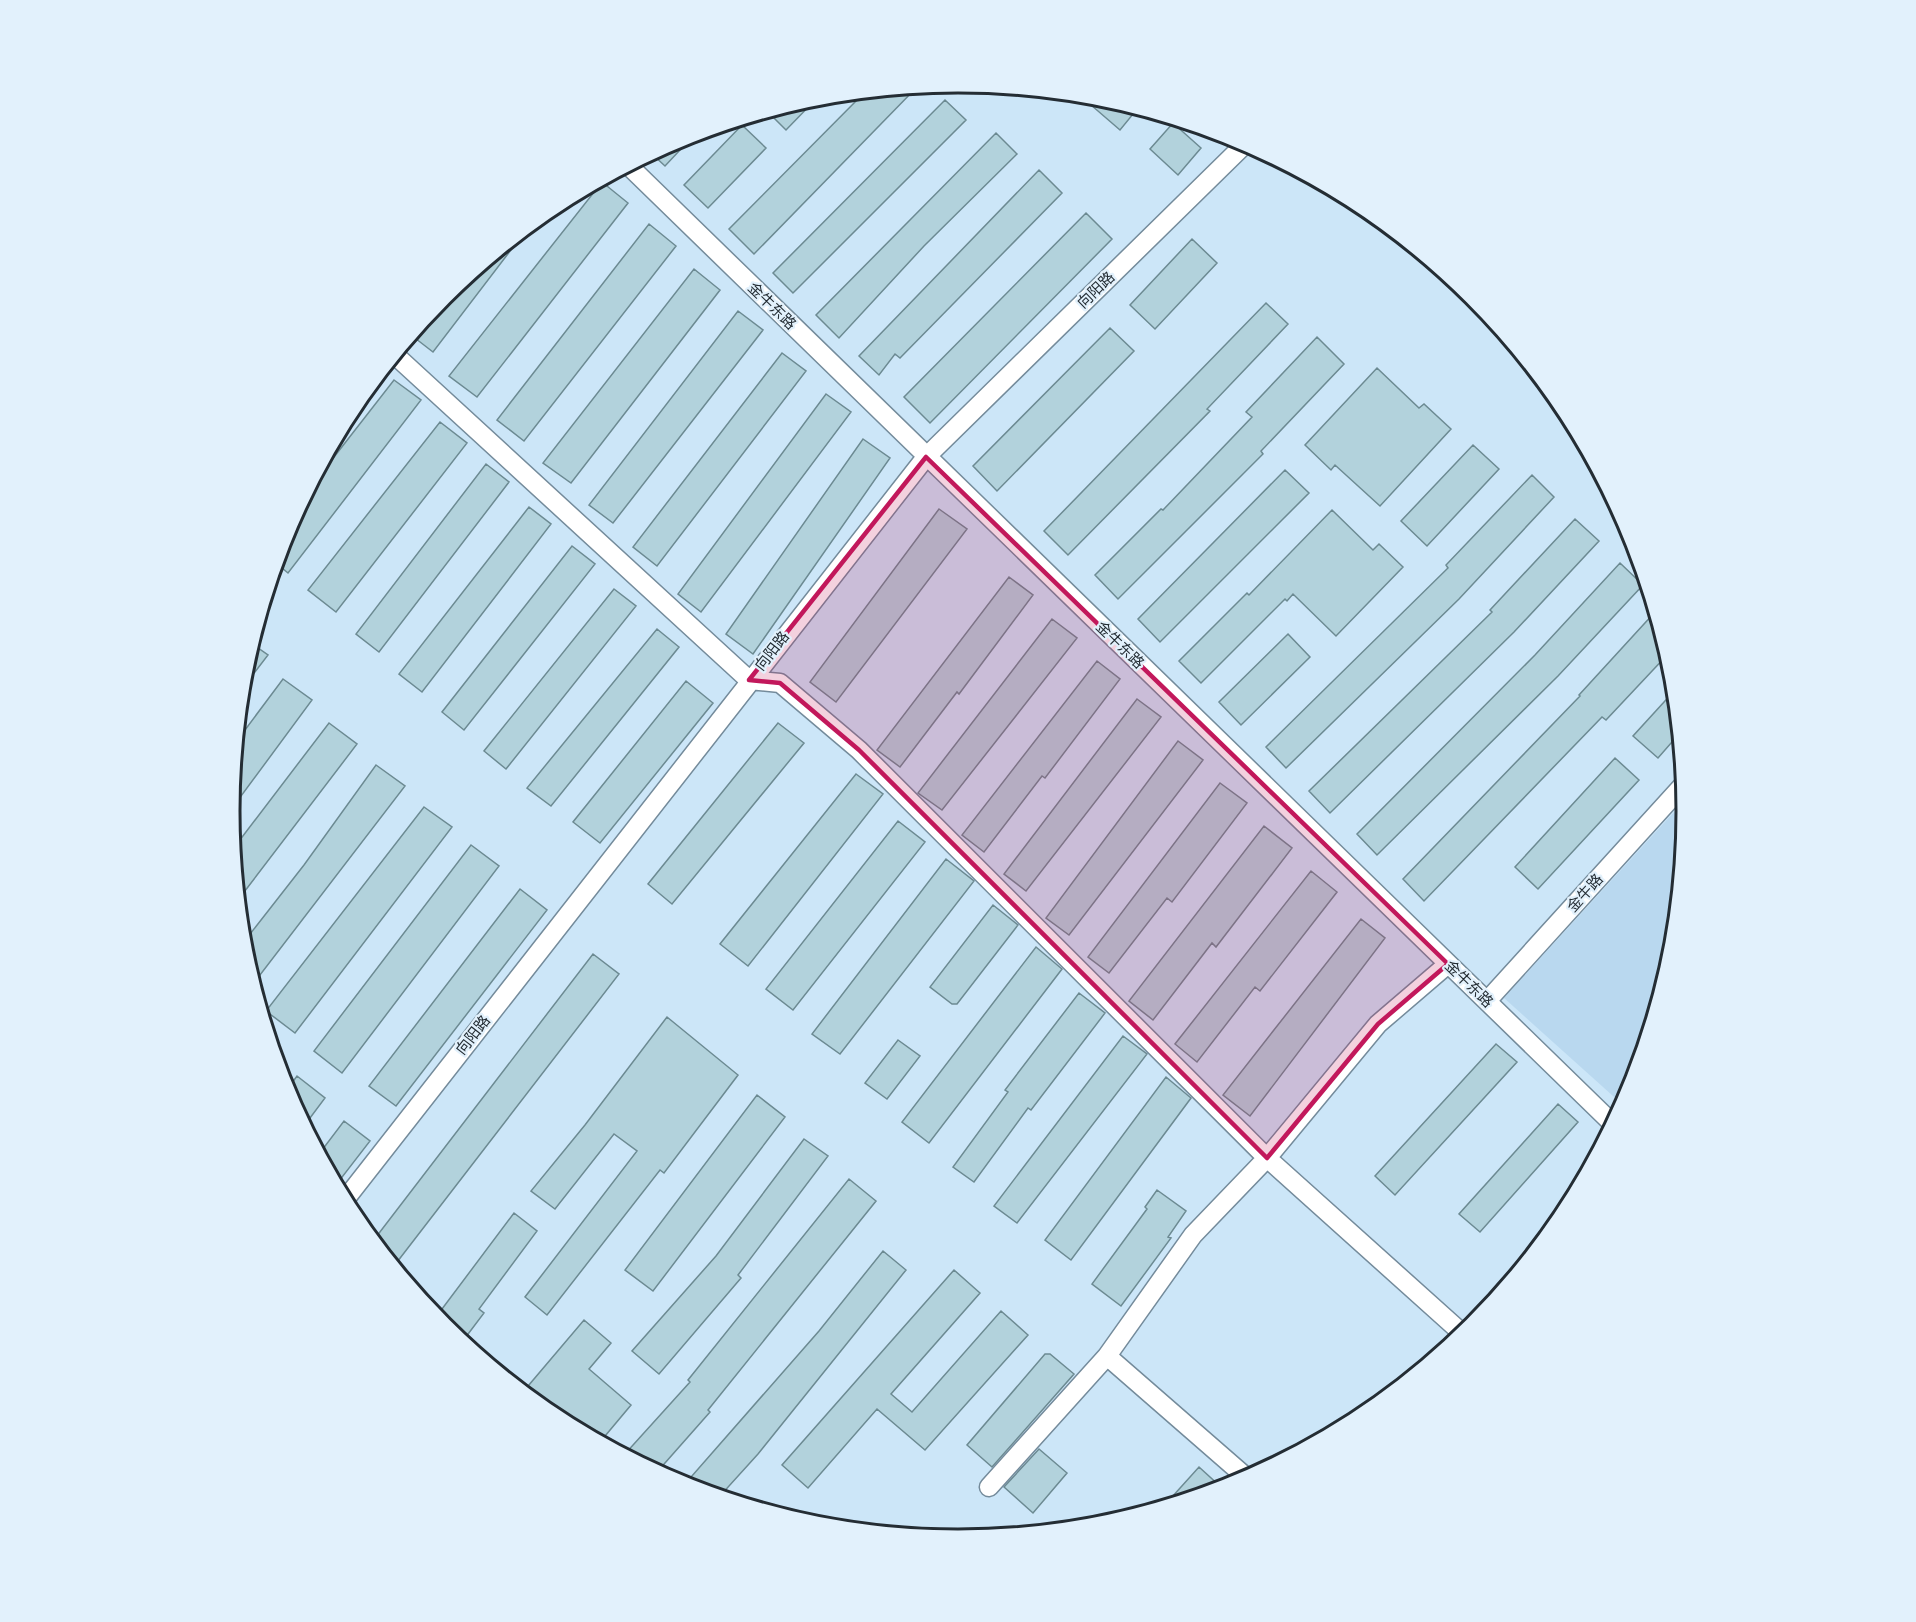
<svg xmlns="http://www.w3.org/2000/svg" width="1916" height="1622" font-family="'Titillium Web','Noto Sans SC',sans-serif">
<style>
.built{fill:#b9d8ef}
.building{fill:#b2d2dc;stroke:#6c8a92;stroke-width:1.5}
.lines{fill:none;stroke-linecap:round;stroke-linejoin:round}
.minor-casing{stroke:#748b9b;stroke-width:21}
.minor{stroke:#fff;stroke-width:18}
.marked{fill:#c2185b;fill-opacity:0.2;stroke:#c2185b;stroke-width:4.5;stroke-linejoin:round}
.labels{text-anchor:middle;stroke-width:4.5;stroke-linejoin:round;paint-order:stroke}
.street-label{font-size:15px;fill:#242d34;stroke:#e2f1fc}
.rim{fill:none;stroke:#242d34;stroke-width:3}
</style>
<rect width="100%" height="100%" fill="#cce6f8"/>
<path class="built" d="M1685,800L1672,953L1631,1090L1623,1105L1504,998Z"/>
<path class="building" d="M918,86L754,254L729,229L865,92Z
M819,96L786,130L767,111L816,96Z
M1098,96L1100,97L1138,108L1120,130L1091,105Z
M945,100L966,120L793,293L773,273Z
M1173,123L1201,148L1178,175L1150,149Z
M742,125L766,148L708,208L684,185Z
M696,133L665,166L651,153L680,138Z
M996,133L1017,154L924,246L839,338L816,315Z
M1039,170L1062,193L900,358L895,354L879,375L859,356Z
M602,182L628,203L477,397L449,376Z
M1086,213L1112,239L930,423L904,397Z
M649,224L676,246L524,441L497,420Z
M513,238L517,242L433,352L411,335L443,296Z
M1192,239L1217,263L1155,329L1130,305Z
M694,269L720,290L571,483L543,463Z
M1266,303L1288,324L1207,409L1210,411L1068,555L1044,531Z
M738,311L763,330L613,523L589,505Z
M1110,328L1134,351L997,491L973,466Z
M1317,337L1344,364L1261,451L1263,454L1118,599L1095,575L1161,509L1163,510L1252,417L1246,412Z
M782,353L806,371L657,566L633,547Z
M1377,368L1419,408L1424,404L1451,429L1380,506L1335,465L1331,470L1305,445Z
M394,380L421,400L288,573L276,563L285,532L306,493Z
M826,394L851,412L701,612L678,594Z
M440,422L467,443L336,612L308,590Z
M863,439L890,458L753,654L726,634Z
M1473,445L1499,469L1427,546L1401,521Z
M486,464L509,482L379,652L356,634Z
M1285,470L1309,493L1160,642L1138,619Z
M1532,475L1554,497L1459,599L1286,768L1266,747L1448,568L1446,565Z
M529,507L551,524L422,692L399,674Z
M939,509L967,529L836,702L810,682Z
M1332,510L1373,550L1379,544L1403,567L1336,636L1293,594L1287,601L1285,599L1201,683L1179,661L1247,593L1249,595Z
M1575,519L1599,541L1514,632L1330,813L1309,791L1492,612L1490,610Z
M572,546L595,564L464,730L442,712Z
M1620,563L1643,585L1558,676L1377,855L1357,834L1535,655Z
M1009,577L1033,595L959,694L957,692L900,767L877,750Z
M614,589L636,606L506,769L484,751Z
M1655,612L1668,654L1606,720L1602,717L1424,901L1403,879L1580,696L1579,695Z
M1052,619L1077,638L942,810L918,793Z
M657,629L679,647L551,806L527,788Z
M1288,634L1310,657L1241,725L1219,702Z
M251,643L268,655L241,690L244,669Z
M1097,661L1120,679L1045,778L1042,776L984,852L962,835Z
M283,679L312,700L230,811L236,742Z
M686,681L713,703L600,843L573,822Z
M1675,690L1679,734L1658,758L1633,736Z
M1137,699L1161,717L1026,891L1004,874Z
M329,723L357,744L238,900L233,849Z
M778,723L804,743L672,904L648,884Z
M1178,741L1203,760L1069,935L1046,918Z
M1615,758L1639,780L1538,889L1515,867Z
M376,765L405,786L253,984L243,943L304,865Z
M856,774L883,794L748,966L720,944Z
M1220,783L1247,803L1172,902L1167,898L1109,973L1088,957Z
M424,807L452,827L295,1033L266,1011Z
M898,821L925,842L793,1010L766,989Z
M1264,826L1292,848L1216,947L1212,943L1153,1020L1129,1001Z
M471,845L499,866L342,1073L314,1051Z
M946,859L974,881L840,1054L812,1034Z
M1311,871L1337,892L1260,991L1255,987L1197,1062L1175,1044Z
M520,889L547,910L396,1106L369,1086Z
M993,905L1018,925L957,1004H952L930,987Z
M1361,919L1385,938L1250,1116L1223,1095Z
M1036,947L1062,969L929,1143L902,1122Z
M593,954L619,974L394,1266L373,1241Z
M1079,993L1105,1013L1031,1110L1028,1108L974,1182L953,1167L1008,1092L1005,1090Z
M667,1017L738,1075L664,1173L660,1170L547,1315L525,1297L637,1151L614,1134L555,1209L531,1191L585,1125Z
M1123,1036L1147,1054L1017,1223L994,1206Z
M898,1040L920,1056L887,1099L865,1083Z
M1496,1044L1517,1062L1395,1195L1375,1176Z
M297,1076L325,1098L304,1126L286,1091Z
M1166,1077L1191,1098L1071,1260L1045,1240Z
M757,1095L785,1117L653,1291L625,1270Z
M1558,1104L1578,1122L1480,1232L1459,1214Z
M344,1121L370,1141L336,1185L319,1154Z
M804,1139L828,1156L738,1275L741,1278L659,1374L632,1351L716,1256Z
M849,1179L876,1201L708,1410L710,1412L657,1472L624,1455L690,1382L688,1380Z
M1157,1190L1186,1211L1168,1237L1171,1238L1121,1306L1092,1284L1147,1209L1145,1207Z
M514,1213L537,1231L479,1309L484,1313L462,1342L436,1317Z
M883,1251L906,1270L758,1454L720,1496L684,1485L819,1331Z
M954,1270L980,1293L891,1394L912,1412L1001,1311L1028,1335L925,1450L877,1409L808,1488L782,1465Z
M584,1320L611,1343L589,1369L631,1405L600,1442L553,1417L523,1392Z
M1045,1354H1050L1074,1374L992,1467L967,1445Z
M1039,1449L1067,1473L1033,1513L1004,1487Z
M1199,1467L1222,1488L1163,1507Z"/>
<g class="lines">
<g class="minor-casing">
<path id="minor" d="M628,165L1613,1124
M395,355L749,680L780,683L859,750L1267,1158L1463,1334
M1487,1001L1684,784
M344,1201L926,457L1246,143
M1107,1356L1247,1478
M989,1487L1107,1356L1193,1235L1267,1158L1378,1024L1448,964"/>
</g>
<use href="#minor" class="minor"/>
</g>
<path class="marked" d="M926,457L1448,964L1378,1024L1267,1158L859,750L780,683L749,680Z"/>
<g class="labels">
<g class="street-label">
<text transform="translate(1096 290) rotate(-44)" y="5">向阳路</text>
<text transform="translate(772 306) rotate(44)" y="5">金牛东路</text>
<text transform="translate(1120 645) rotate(44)" y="5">金牛东路</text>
<text transform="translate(772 651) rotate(-52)" y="5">向阳路</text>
<text transform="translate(1585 893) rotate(-48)" y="5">金牛路</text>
<text transform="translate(1469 984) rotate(44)" y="5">金牛东路</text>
<text transform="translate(473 1035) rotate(-52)" y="5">向阳路</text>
</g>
</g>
<path d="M0 0H1916V1622H0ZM240 811a718 718 0 1 1 1436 0a718 718 0 1 1-1436 0Z" fill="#e2f1fc" fill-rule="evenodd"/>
<path class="rim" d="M240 811a718 718 0 1 1 1436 0a718 718 0 1 1-1436 0Z"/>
</svg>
